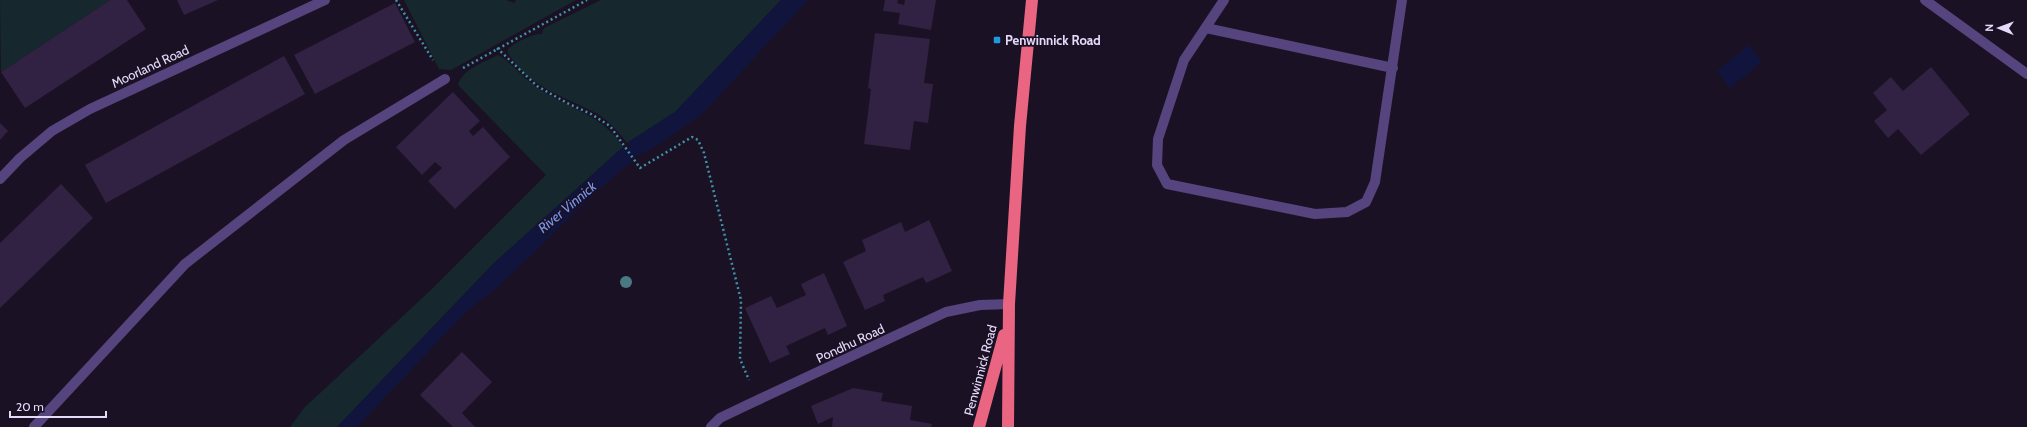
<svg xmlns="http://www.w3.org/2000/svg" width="2027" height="427" font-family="Cabin,sans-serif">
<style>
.green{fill:#16282d}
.water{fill:#11153e}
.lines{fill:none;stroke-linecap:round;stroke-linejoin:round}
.stream{stroke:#11153e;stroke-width:10}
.building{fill:#312142}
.path{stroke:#4092a8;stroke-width:2.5;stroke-dasharray:2 3;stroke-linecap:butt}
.minor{stroke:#55447d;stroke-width:10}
.highway{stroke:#ea6581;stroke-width:12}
.tree{fill:#497983}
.poi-dot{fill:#2099e0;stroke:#1a1224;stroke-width:1.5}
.labels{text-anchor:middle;stroke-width:3.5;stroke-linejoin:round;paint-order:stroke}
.poi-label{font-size:13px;font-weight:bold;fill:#e6dafa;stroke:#1a1224;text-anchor:start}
.street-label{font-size:13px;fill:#e6dafa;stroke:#1a1224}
.water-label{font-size:14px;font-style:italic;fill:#7695ec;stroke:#1a1224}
</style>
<rect width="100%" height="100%" fill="#1a1224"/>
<path class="green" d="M0,0H110L1,72Z
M404,0H506L514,3L516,0H576L451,70L439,69Z
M601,0H781L675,112L627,143C619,132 608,120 596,113C564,96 528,87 508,53V49C516,42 531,34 542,34L544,28Z
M498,55C511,62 519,74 531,83C561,107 602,112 623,147L494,263L337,427H290L304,408L432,289L546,175L458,85C462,69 485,62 498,55Z"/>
<path class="water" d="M781,0H808L703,113L660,144L637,156L627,143L675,112Z
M1749,45L1762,62L1730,88L1717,71Z
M623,147L632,161L594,194L500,285L466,312L357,427H337L494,263Z"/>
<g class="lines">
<path class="stream" d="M619,163L643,143"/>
</g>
<path class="building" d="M110,0H127L146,29L25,108L1,72Z
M177,0H218L184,15Z
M885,0H898L897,3L904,5L905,0H936L931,30L898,24L900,13L883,11Z
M395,3L415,42L315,94L294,55Z
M875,33L930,39L924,83L933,84L928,123L914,121L910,150L864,144L871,89L868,88Z
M284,56L305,94L106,203L85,165Z
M1931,67L1970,114L1921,155L1898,129L1888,138L1874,121L1887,110L1873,93L1891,77L1903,91Z
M453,92L480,121L469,131L473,136L483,127L510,157L455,209L428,181L442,168L435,162L422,175L396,147Z
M0,123L8,131L0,140Z
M61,184L93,218L0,308V243Z
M929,220L952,271L926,283L923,277L883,295L885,301L865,310L843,262L866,251L862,240L901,222L905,232Z
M824,273L847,326L828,335L825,328L786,346L790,354L770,363L745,308L771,296L777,308L806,295L801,284Z
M462,352L492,382L462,413L475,427H453L420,395Z
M853,388L883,393L881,401L912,406L910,420L932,424L931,427H832L833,417L818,424L811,406Z"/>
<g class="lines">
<path class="path" d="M396,0L433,60
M497,48L537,86L567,103L591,114L610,126L640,168L692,137L698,140L704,153L741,300L740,359L749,380
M463,68L587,0"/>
<path class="minor" d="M1224,0L1184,60L1158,139L1157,165L1167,184L1315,214L1347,212L1366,202L1375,182L1402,0
M1925,0L2027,74
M1206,28L1393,68
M0,179L20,158L52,131L90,109L325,0
M34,427L185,264L344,140L445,79
M711,427L720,418L745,406L946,312L980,305L1009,304"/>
<path class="highway" d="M979,427L1004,335
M1008,427L1009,304L1020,126L1032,0"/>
</g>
<circle class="tree" cx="626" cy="282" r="6"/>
<rect class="poi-dot" x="993" y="36" width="8" height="8" rx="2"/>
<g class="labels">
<g class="poi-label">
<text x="1005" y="45">Penwinnick Road</text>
</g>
<g class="street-label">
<text transform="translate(150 66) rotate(-25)" y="5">Moorland Road</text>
<text transform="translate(850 343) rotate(-25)" y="5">Pondhu Road</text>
<text transform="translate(980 370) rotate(-75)" y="5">Penwinnick Road</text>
</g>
<g class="water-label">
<text transform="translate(567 207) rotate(-40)" y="5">River Vinnick</text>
</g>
</g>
<g transform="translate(1999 28) rotate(271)" stroke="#1a1224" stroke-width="3" paint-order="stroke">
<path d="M0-3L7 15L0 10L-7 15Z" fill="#e6dafa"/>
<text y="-6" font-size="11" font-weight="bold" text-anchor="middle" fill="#e6dafa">N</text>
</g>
<path d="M10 411v6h96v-6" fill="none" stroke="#e6dafa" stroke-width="2"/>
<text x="16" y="411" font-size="12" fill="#e6dafa" stroke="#1a1224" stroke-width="3" paint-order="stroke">20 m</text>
</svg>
